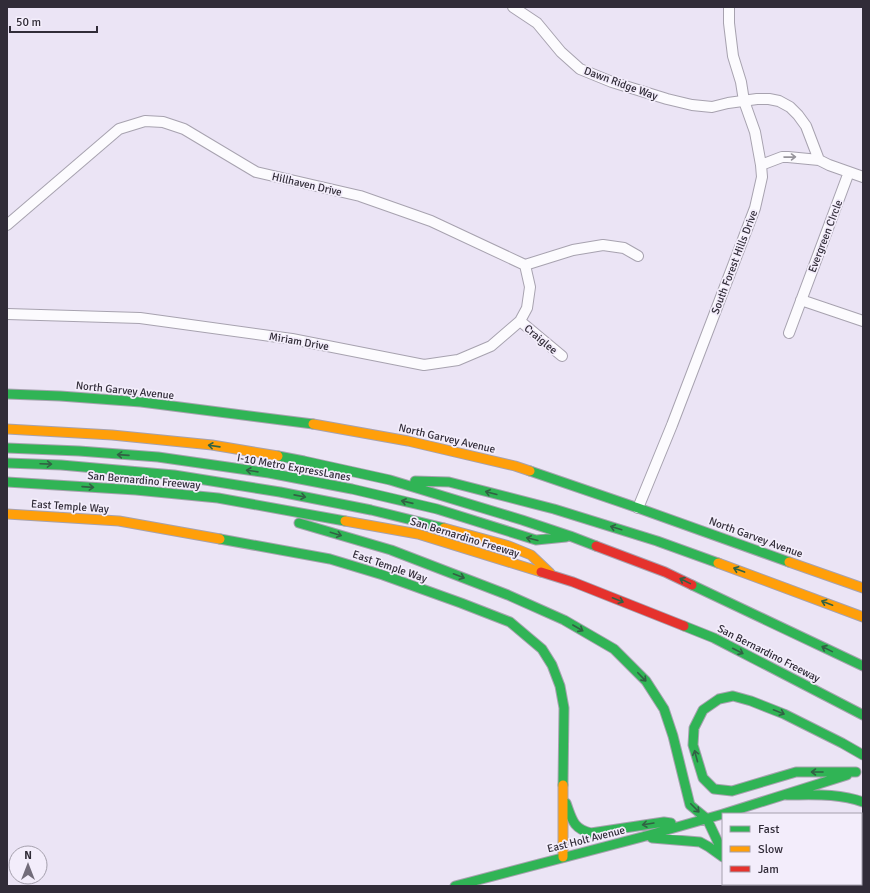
<svg xmlns="http://www.w3.org/2000/svg" width="870" height="893" font-family="Signika,sans-serif">
<style>
.lines{fill:none;stroke-linecap:round;stroke-linejoin:round}
.street-casing{stroke:#a7a2af;stroke-width:12}
.fast-casing{stroke:#a7a2af;stroke-width:11}
.slow-casing{stroke:#a7a2af;stroke-width:11}
.jam-casing{stroke:#a7a2af;stroke-width:11}
.street{stroke:#fcfbfe;stroke-width:10}
.fast{stroke:#30b455;stroke-width:9}
.slow{stroke:#ff9f0a;stroke-width:9}
.jam{stroke:#e5322d;stroke-width:9}
.oneway{stroke:#96949b}
.oneway2{stroke:#316244}
.labels{text-anchor:middle;stroke-width:3.5;stroke-linejoin:round;paint-order:stroke}
.street-label{font-size:11px;fill:#312c38;stroke:#f3edfb}
</style>
<rect width="100%" height="100%" fill="#ebe4f5"/>
<g class="lines">
<g class="street-casing">
<path id="street" d="M513,7L537,23L561,52L580,69L612,82L667,99L692,105L712,107L728,103L757,99H769L779,101L790,107L798,115L806,126L819,160L829,165L863,177
M761,165L782,157H788L819,160
M7,225L119,129L145,121L163,122L184,129L256,172L360,196L431,221L525,265L573,250L603,245L624,248L638,256
M801,300L863,321
M7,314L140,318L292,339L424,365L458,360L491,346L520,321L527,308L530,287L525,265
M520,321L562,356
M789,333L849,172
M638,508L672,425L755,208L762,177L761,165L755,132L744,101L741,82L733,56L729,23V7"/>
</g>
<g class="fast-casing">
<path id="fast" d="M7,394L60,396L141,402L313,424
M7,448L79,451L158,457L269,473L352,489L437,509L536,540L566,537
M278,456L304,461L390,480L522,520L570,536L596,546
M7,463L61,465L174,475L280,492L371,510L444,528
M530,471L638,508L789,562
M415,481L449,482L554,509L657,541L718,563
M7,482L136,490L218,498L345,521
M299,523L391,550L508,595L564,620L614,649L646,681L664,709L673,736L690,805L707,819
M220,539L330,559L383,575L461,603L510,622L542,649L552,665L560,686L564,708L563,785
M692,585L863,666
M684,626L714,638L863,715
M856,772H796L732,791L714,789L703,778L693,745L694,728L703,710L719,699L733,696L751,701L784,714L842,743L863,755
M787,795C813,795 838,793 863,802
M566,803C572,819 573,829 591,833L664,822L671,823
M723,814L847,775
M707,819L723,853
M652,838L700,842L709,847L723,857
M737,884L738,886
M455,886L642,837L723,814"/>
</g>
<g class="slow-casing">
<path id="slow" d="M313,424L408,441L515,466L530,471
M7,429L112,435L212,445L278,456
M7,514L119,521L220,539
M345,521L418,534L541,572
M444,528L509,546L531,555L550,573
M789,562L863,588
M718,563L863,617
M563,857V785"/>
</g>
<g class="jam-casing">
<path id="jam" d="M596,546L665,572L692,585
M541,572L573,582L684,626"/>
</g>
<use href="#street" class="street"/>
<use href="#fast" class="fast"/>
<use href="#slow" class="slow"/>
<use href="#jam" class="jam"/>
</g>
<defs><path id="oneway-shaft" d="M-6 0H5M1.5-3L5.5 0L1.5 3" fill="none" stroke-width="1.6" stroke-linecap="round" stroke-linejoin="round"/></defs>
<use class="oneway" href="#oneway-shaft" transform="translate(790 157) rotate(-1)"/>
<g class="oneway2">
<use href="#oneway-shaft" transform="translate(214 446) rotate(-172)"/>
<use href="#oneway-shaft" transform="translate(123 455) rotate(-176)"/>
<use href="#oneway-shaft" transform="translate(46 464) rotate(2)"/>
<use href="#oneway-shaft" transform="translate(252 471) rotate(-172)"/>
<use href="#oneway-shaft" transform="translate(88 487) rotate(4)"/>
<use href="#oneway-shaft" transform="translate(491 493) rotate(-165)"/>
<use href="#oneway-shaft" transform="translate(300 496) rotate(11)"/>
<use href="#oneway-shaft" transform="translate(407 502) rotate(-167)"/>
<use href="#oneway-shaft" transform="translate(616 528) rotate(-163)"/>
<use href="#oneway-shaft" transform="translate(336 534) rotate(17)"/>
<use href="#oneway-shaft" transform="translate(532 539) rotate(-166)"/>
<use href="#oneway-shaft" transform="translate(739 570) rotate(-160)"/>
<use href="#oneway-shaft" transform="translate(459 576) rotate(21)"/>
<use href="#oneway-shaft" transform="translate(685 581) rotate(-154)"/>
<use href="#oneway-shaft" transform="translate(618 600) rotate(22)"/>
<use href="#oneway-shaft" transform="translate(827 603) rotate(-159)"/>
<use href="#oneway-shaft" transform="translate(578 628) rotate(30)"/>
<use href="#oneway-shaft" transform="translate(827 649) rotate(-154)"/>
<use href="#oneway-shaft" transform="translate(738 651) rotate(27)"/>
<use href="#oneway-shaft" transform="translate(642 677) rotate(46)"/>
<use href="#oneway-shaft" transform="translate(779 712) rotate(22)"/>
<use href="#oneway-shaft" transform="translate(696 756) rotate(-105)"/>
<use href="#oneway-shaft" transform="translate(817 772) rotate(-180)"/>
<use href="#oneway-shaft" transform="translate(695 808) rotate(45)"/>
<use href="#oneway-shaft" transform="translate(648 824) rotate(171)"/>
</g>
<g class="labels">
<g class="street-label">
<text transform="translate(621 83) rotate(20)" y="4">Dawn Ridge Way</text>
<text transform="translate(307 184) rotate(13)" y="4">Hillhaven Drive</text>
<text transform="translate(825 236) rotate(-69)" y="4">Evergreen CIrcle</text>
<text transform="translate(734 262) rotate(-69)" y="4">South Forest Hills Drive</text>
<text transform="translate(541 339) rotate(40)" y="4">Craiglee</text>
<text transform="translate(299 341) rotate(10)" y="4">Miriam Drive</text>
<text transform="translate(125 390) rotate(6)" y="4">North Garvey Avenue</text>
<text transform="translate(447 438) rotate(13)" y="4">North Garvey Avenue</text>
<text transform="translate(294 467) rotate(10)" y="4">I-10 Metro ExpressLanes</text>
<text transform="translate(144 480) rotate(5)" y="4">San Bernardino Freeway</text>
<text transform="translate(70 506) rotate(4)" y="4">East Temple Way</text>
<text transform="translate(465 537) rotate(17)" y="4">San Bernardino Freeway</text>
<text transform="translate(756 537) rotate(20)" y="4">North Garvey Avenue</text>
<text transform="translate(390 566) rotate(19)" y="4">East Temple Way</text>
<text transform="translate(769 653) rotate(27)" y="4">San Bernardino Freeway</text>
<text transform="translate(586 839) rotate(-14)" y="4">East Holt Avenue</text>
</g>
</g>
<rect width="870" height="893" fill="none" stroke="#312c38" stroke-width="16"/>
<rect x="722" y="813" width="140" height="72" fill="#f3edfb" stroke="#a5a0ad"/>
<rect x="730" y="826" width="20" height="6" fill="#30b455" stroke="#a5a0ad"/>
<text x="758" y="833" font-size="12" fill="#312c38">Fast</text>
<rect x="730" y="846" width="20" height="6" fill="#ff9f0a" stroke="#a5a0ad"/>
<text x="758" y="853" font-size="12" fill="#312c38">Slow</text>
<rect x="730" y="866" width="20" height="6" fill="#e5322d" stroke="#a5a0ad"/>
<text x="758" y="873" font-size="12" fill="#312c38">Jam</text>
<g transform="translate(28 865)"><circle r="19" fill="#f3edfb" stroke="#a5a0ad"/>
<path d="M0-3L7 15L0 10L-7 15Z" fill="#726c7a"/>
<text y="-6" font-size="11" font-weight="bold" text-anchor="middle" fill="#312c38">N</text>
</g>
<path d="M10 26v6h87v-6" fill="none" stroke="#312c38" stroke-width="2"/>
<text x="16" y="26" font-size="12" fill="#312c38" stroke="#f3edfb" stroke-width="3" paint-order="stroke">50 m</text>
</svg>
